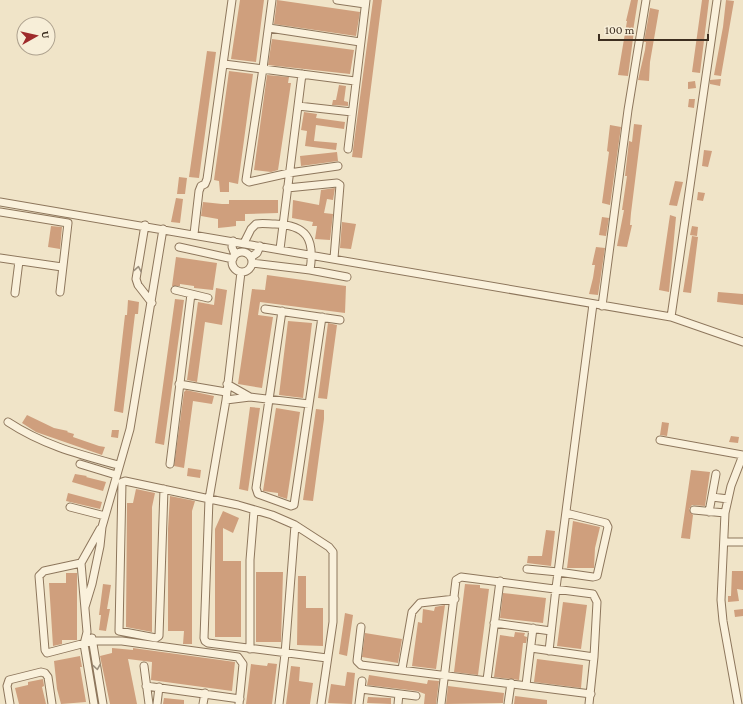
<svg xmlns="http://www.w3.org/2000/svg" width="743" height="704" font-family="'Crimson Pro',serif">
<style>
.building{fill:#cf9f7d}
.lines{fill:none;stroke-linecap:round;stroke-linejoin:round}
.minor-casing{stroke:#8d765c;stroke-width:9}
.minor{stroke:#faf1dc;stroke-width:7}
.oneway{stroke:#9c907e}
</style>
<rect width="100%" height="100%" fill="#f0e4c8"/>
<path class="building" d="M240,0H264L256,62L231,59Z
M277,0L360,12L356,36L274,24Z
M373,0H382L362,158L352,157Z
M631,0H638L633,31H634L628,76L618,75L627,21H626Z
M702,0H709L700,73L692,72Z
M726,0L734,1L721,76L714,75L723,27Z
M650,8L659,10L650,62L649,81L638,80L645,50L646,42H644Z
M272,39L354,50L350,74L268,65Z
M207,51L216,52L199,178L189,177Z
M229,71L253,74L238,184L229,182V192H220L219,181L214,180Z
M267,75L289,77L288,83H291L278,170L271,172L254,170Z
M721,79L720,86L710,84V80Z
M695,81L696,88L688,89V82Z
M339,85L346,86L344,101L348,102V106L332,105L333,100H336Z
M689,99H695L694,108L688,107Z
M304,112L317,114L316,118L345,122L344,129L316,125L314,141L337,143L336,150L305,146L307,131L301,130Z
M634,124L642,125L631,213L630,225H632L627,247L617,246L624,210H622L627,176H625L629,141L632,142Z
M610,125L621,127L610,205L602,203L609,152L607,151Z
M704,150L712,151L708,167L702,166Z
M337,152L338,161L301,166L300,156Z
M179,177L187,178L185,194H177Z
M675,181L683,182L677,206L669,205Z
M335,188L333,200L327,199L324,213L333,214L330,240L315,239L317,226H312L313,222L292,218L293,200L319,205L321,190Z
M698,192L705,193L703,201L697,200Z
M176,198L183,199L180,223L171,222Z
M229,200H278V213L245,214V221H236V226L228,227L218,228V219L201,216L203,202L222,204H229Z
M670,215L676,217L669,292L659,290Z
M602,217L609,218L606,236L599,235Z
M342,222L356,224L351,249L340,248Z
M51,226L62,227L60,249L48,247Z
M692,226L698,227L697,236L690,235Z
M692,236L698,237L691,293L683,292Z
M596,247L605,248L598,295L589,294L593,278L595,265H592Z
M176,257L217,263L213,290L194,288V286L180,284V286H172Z
M267,275L346,286L345,313L260,302L258,315L273,317L262,388L238,384L252,289L265,290Z
M216,288L227,290L222,325L205,322L197,382L187,380L198,302L214,305Z
M718,292L743,294V305L717,302Z
M175,299L184,300L164,445L155,443Z
M128,300L139,302L138,314H135L123,413L114,411L125,315H127Z
M288,321L312,323L303,398L279,395Z
M328,323L337,325L327,399L318,398Z
M186,390L214,396L212,404L193,401L184,468L174,466L184,392Z
M250,407L260,408L248,491L239,489Z
M276,408L300,412L287,499L278,496V493L263,491Z
M316,409L324,410V419L313,501L303,500Z
M27,415L54,428L68,431L67,432L74,434L73,437L99,446L105,447L102,455L36,432L22,423Z
M662,422L669,423L667,436L660,435Z
M112,430H119L118,438L111,437Z
M731,436L739,437L738,443L729,442Z
M188,468L201,470L200,478L187,476Z
M691,470L710,472L705,506L692,505L689,509L693,515L690,539L681,538Z
M75,474L87,476L86,477L106,482L103,491L72,482Z
M136,489L155,493L152,507V632L126,627L127,503H133Z
M68,493L102,502L100,509L66,501Z
M170,496L195,501L192,511V644H183L184,631H168V529Z
M223,511L239,518L233,533L223,528V561H241V637H215V529Z
M573,521L600,527L595,548L594,568H567Z
M546,530L555,531L551,566L527,563L528,556H542Z
M732,571H743V590L737,589L739,601L728,602V596H731Z
M256,572H283L281,642H256Z
M66,573H77V640H62V644L53,646L49,583H66Z
M298,576H306V608H323V646L297,645Z
M103,584L111,585L107,609H110L106,631L99,630L101,615H99Z
M465,584L480,585V588L489,589L478,675L454,672Z
M503,593L546,598L543,623L500,618Z
M563,602L587,605L581,649L557,646Z
M445,605L436,669L412,666L418,622L422,623L423,609L434,611L435,607Z
M743,609V616L735,617L734,610Z
M345,613L353,615L347,656L339,654Z
M515,632L525,633L524,636L527,637L526,643H523L519,680L494,677L500,635L514,637Z
M365,633L402,639L398,663L362,657Z
M112,648L133,650V648L140,649L235,662L232,691L151,680L152,662L128,659L137,704H110L100,656L112,653Z
M80,656L82,667H80L86,702L61,704L57,689L54,661Z
M537,659L583,665L581,688L534,682Z
M268,663L277,664L272,704H246L251,664L267,666Z
M291,666L300,667L299,681L313,683L310,704H286Z
M347,672L355,673L352,704L328,703L331,684L345,686Z
M369,675L427,684L428,680L439,681L436,704H424L425,694L417,691L367,685Z
M43,679L44,686L42,687L46,704H19L15,688L28,685V682Z
M448,686L504,693L503,703L446,704Z
M515,696L547,700V704H514Z
M368,697L391,698V704L367,703Z
M164,698L184,700V704H163Z"/>
<g class="lines">
<g class="minor-casing">
<path id="minor" d="M272,0L263,68L246,180L249,182L289,173L338,166
M337,0L365,4
M269,28L360,42
M224,64L355,81
M298,106L352,112
M348,149L366,0
M287,188L337,183L340,185L334,258
M0,202L671,317L743,342
M0,212L68,223L60,292
M145,225L136,279L138,285L152,303
M194,234L199,191L201,186L205,184L207,179L232,0
M233,241L232,247L235,255
M244,243L251,229L256,224C262,223 269,224 275,224C307,225 315,239 310,270
M179,247L233,259
M280,249L302,74
M232 262a10 10 0 1 1 20 0a10 10 0 1 1-20 0Z
M251,257L257,253L260,246
M0,258L62,267
M252,263L310,270L347,277
M241,272L226,400L209,499L204,638L205,641L208,643L327,658
M175,290L208,298
M15,293L19,261
M602,306L628,110L646,0
M265,309L340,320
M282,311L256,488L258,494L291,506L294,505L322,317
M671,317L717,0
M179,384L226,392
M250,397L309,404
M226,400L250,397L227,384
M8,422C43,445 78,454 118,465
M660,440L743,455
M80,464L116,475
M170,464L191,294
M164,489L159,636L156,638L119,631L122,482L125,481L238,505L272,515L295,525L329,547L333,552V622L321,704
M712,497L728,499
M70,507L105,516
M694,510L725,513
M709,512L716,474
M724,542H743
M81,563L44,571L39,576L45,650L47,653L93,641H122L238,657L243,664L239,704
M527,569L558,572L593,577L597,576L608,527L606,523L566,513
M85,607L92,584L100,546L102,527L130,429L163,229
M494,623L551,631
M361,627L357,661L361,665L591,694
M92,638L103,704
M531,648L594,657
M250,649V560L254,511
M549,651L556,588L593,304
M144,666L149,704
M402,669L412,612L420,603L455,599
M487,680L500,581
M526,685L533,628
M146,686L240,699
M361,689L416,696
M10,704L7,686L9,680L41,672L45,673L48,677L52,704
M94,704L84,644L87,632L81,563L100,529
M157,704L159,687
M203,704L205,693
M279,704L285,654L295,525
M359,704L362,681
M398,704L399,694
M441,704L456,580L461,577L593,594L597,602L594,657L589,704
M508,704L511,683
M738,704L723,621L721,600L725,513L731,486L743,455"/>
</g>
<use href="#minor" class="minor"/>
</g>
<defs><path id="oneway-chevron" d="M-2-3.5L2.5 0L-2 3.5" fill="none" stroke-width="1.6" stroke-linecap="round" stroke-linejoin="round"/></defs>
<g class="oneway">
<use href="#oneway-chevron" transform="translate(138 269) rotate(-80)"/>
<use href="#oneway-chevron" transform="translate(97 667) rotate(81)"/>
</g>
<g transform="translate(36 36) rotate(82)"><circle r="19" fill="#f7eed8" stroke="#ada18e"/>
<path d="M0-3L7 15L0 10L-7 15Z" fill="#9e2a2b"/>
<text y="-6" font-size="11" font-weight="bold" text-anchor="middle" fill="#3d2e20">U</text>
</g>
<path d="M599 34v6h109v-6" fill="none" stroke="#3d2e20" stroke-width="2"/>
<text x="605" y="34" font-size="12" fill="#3d2e20" stroke="#f7eed8" stroke-width="3" paint-order="stroke">100 m</text>
</svg>
